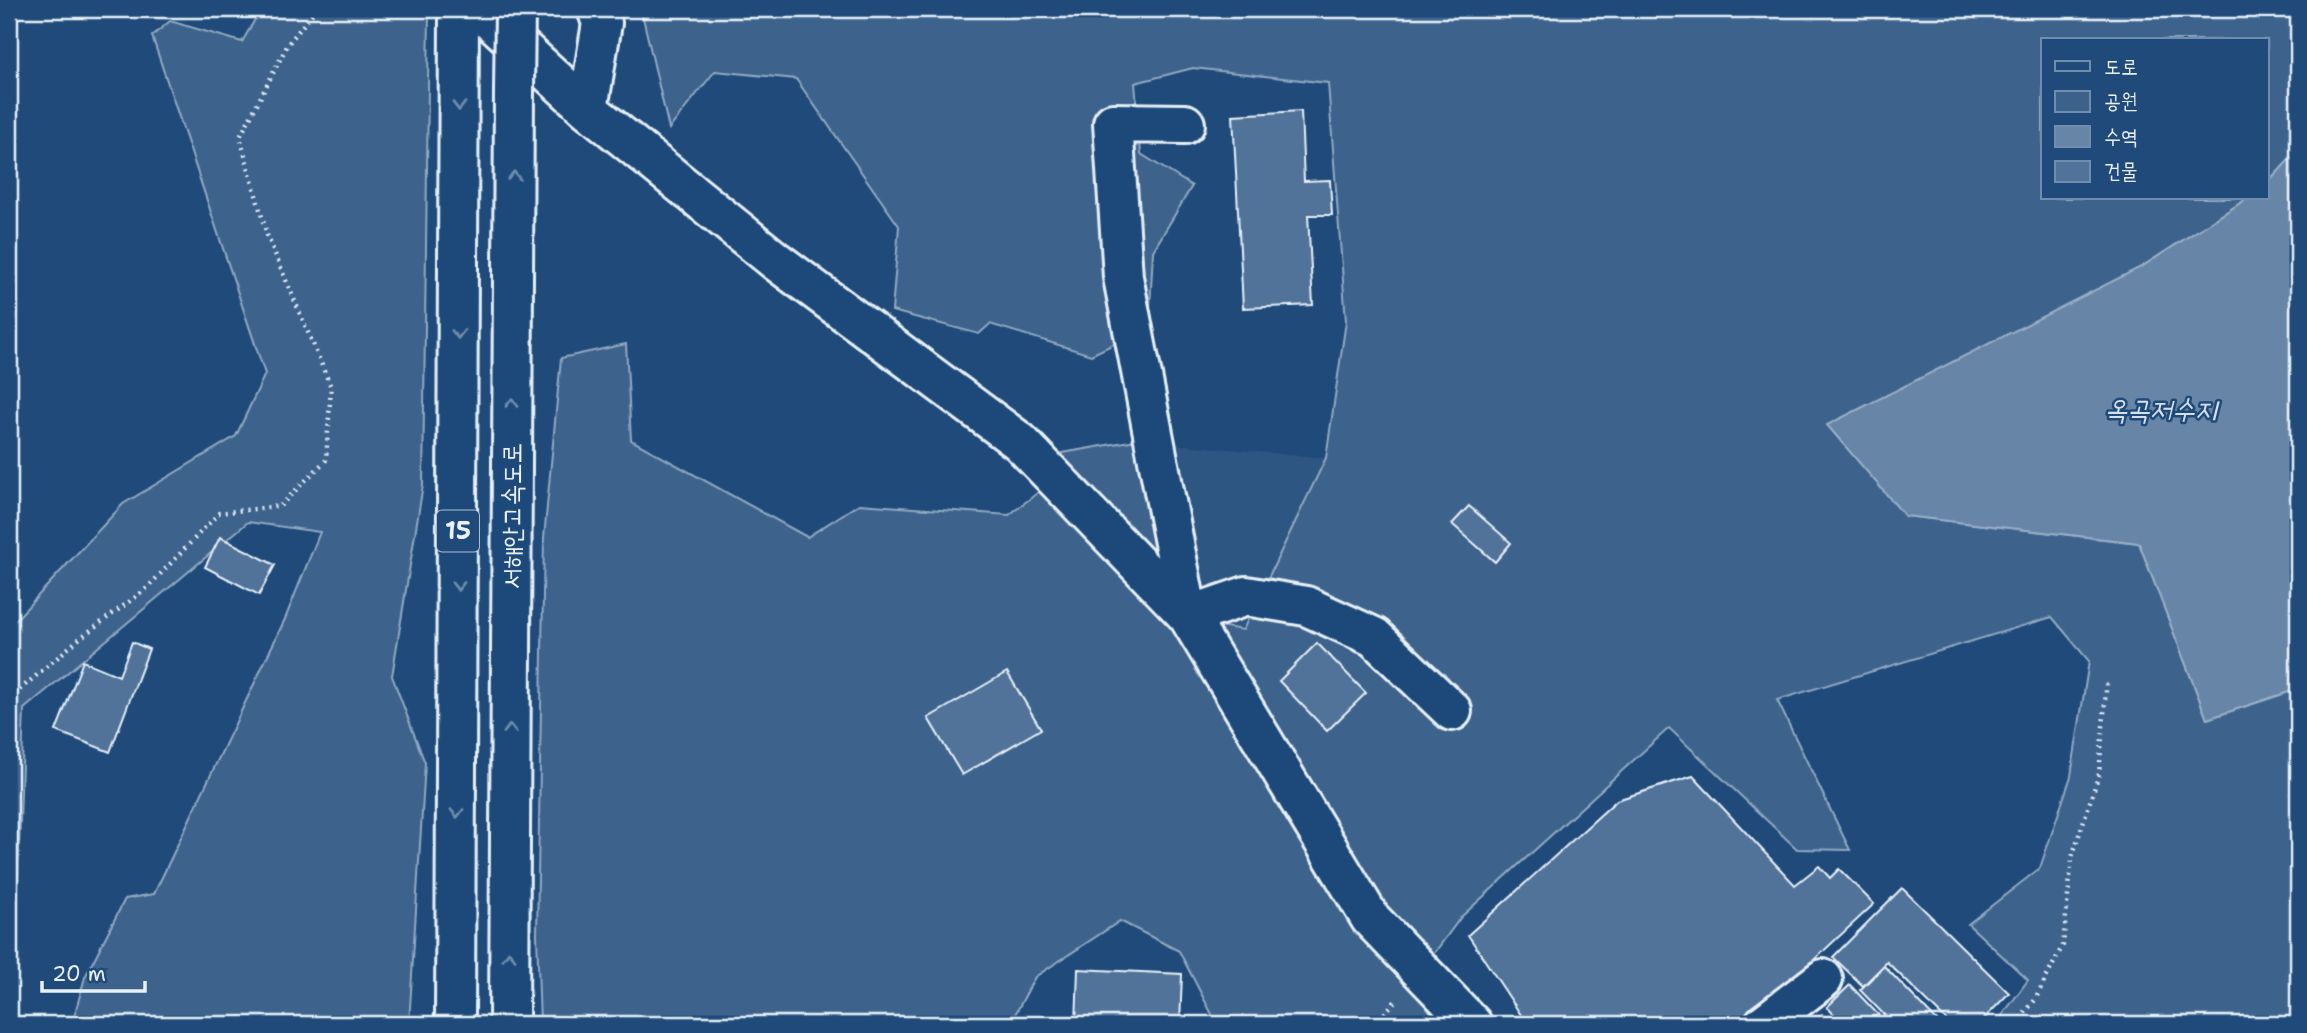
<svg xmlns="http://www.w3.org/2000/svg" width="2307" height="1033" font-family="'Shantell Sans','Poor Story',sans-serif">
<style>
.built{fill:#2e5683}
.green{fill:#3c628c;stroke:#92aac2;stroke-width:2}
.water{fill:#6685a7;stroke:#9ab0c7;stroke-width:2}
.building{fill:#517399;stroke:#e8f1f8;stroke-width:2}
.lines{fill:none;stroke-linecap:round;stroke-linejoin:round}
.minor-casing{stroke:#e8f1f8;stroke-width:44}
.highway-casing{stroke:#e8f1f8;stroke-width:44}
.path{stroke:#e8f1f8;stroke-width:4.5;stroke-dasharray:2 5;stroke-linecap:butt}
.minor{stroke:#1f4a7a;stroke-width:38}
.highway{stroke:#1f4a7a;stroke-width:38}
.highway-bridge-casing{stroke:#e8f1f8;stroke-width:44;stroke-linecap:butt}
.highway-bridge{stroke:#1f4a7a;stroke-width:38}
.oneway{stroke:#6f8dac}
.labels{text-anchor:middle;stroke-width:5;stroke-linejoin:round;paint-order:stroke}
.shield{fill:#1f4a7a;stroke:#acbfd2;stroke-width:2}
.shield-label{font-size:24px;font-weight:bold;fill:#e8f1f8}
.street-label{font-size:26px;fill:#e8f1f8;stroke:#1f4a7a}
.water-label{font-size:28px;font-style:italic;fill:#d4e1ec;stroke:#1f4a7a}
</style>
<rect width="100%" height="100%" fill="#1f4a7a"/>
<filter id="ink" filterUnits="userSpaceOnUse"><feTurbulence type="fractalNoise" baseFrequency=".0143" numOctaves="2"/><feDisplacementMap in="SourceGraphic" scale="14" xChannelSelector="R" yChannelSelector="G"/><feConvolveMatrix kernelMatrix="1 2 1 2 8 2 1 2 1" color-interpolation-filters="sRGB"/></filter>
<g filter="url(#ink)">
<path class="built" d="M85,9H171L170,21Z
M1172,444L1326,458L1244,630L1206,625Z"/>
<path class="green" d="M261,9H429L423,485L392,676L425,763L409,1024H72L85,977L125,899L154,894L285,619L320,532L248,522L24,709L15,961L9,979V627L123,504L236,436L265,374L152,36L170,21L242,42Z
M641,9H2298V150L2267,184V40H2043V198H2248L2143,266L1905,516L2139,543L2207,719L2298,689V1024H1996L2028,980L1968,924L2040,868L2071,776L2089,661L2052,617L1777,700L1850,850L1797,849L1669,728L1461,917L1430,959L1491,1024H1217L1179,951L1120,921L1035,977L1010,1024H540L537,935L544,538L561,358L626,344L631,440L807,537L859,504L1009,515L1045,487L1057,454L1170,434L1206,624L1243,630L1326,458L1346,321L1328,83L1193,68L1135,83L1141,154L1192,186L1153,251L1149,327L1091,355L990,324L979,334L892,311L899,226L796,79L715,71L669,129Z"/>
<path class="water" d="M2298,150V689L2207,719L2139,543L1905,516L1827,425L2143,266L2248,198H2267V184Z"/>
<path class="building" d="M1301,111L1304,181L1330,180L1332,215H1308L1313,305L1243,308L1233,115Z
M1469,506L1511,543L1495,562L1452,524Z
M220,537L275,565L259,595L205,567Z
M132,642L149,649L110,752L56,731L83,661L119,676Z
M1317,643L1366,693L1327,731L1279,681Z
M1007,672L1041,729L962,775L928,718Z
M1693,776L1795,885L1819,866L1830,878L1839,869L1874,904L1745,1024H1527L1468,935L1617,800Z
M1902,888L2009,993L1979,1024H1950L1887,962L1863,986L1833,957Z
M1884,966L1940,1024H1893L1860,990Z
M1078,969L1182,974L1180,1024H1076Z
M1850,985L1887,1024H1843L1827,1007Z
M1822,1015L1830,1024H1812Z"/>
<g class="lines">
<g class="minor-casing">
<path id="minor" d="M479,9L588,109
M597,9L602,23L588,109L776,261L1020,442L1188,616L1370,918L1472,1024
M1185,124L1113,123L1123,277L1188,616L1246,596L1306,606L1374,637L1452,711
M1764,1024L1823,979"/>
</g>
<g class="highway-casing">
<path id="highway" d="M455,1024L459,9
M509,1024L514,92"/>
</g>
<path class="path" d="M9,699L80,638L145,590L219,513L280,506L326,460L331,387L267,235L240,137L288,44L316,9
M1375,1024L1398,998
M2016,1024L2035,1000L2063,945L2072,857L2099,774L2107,679"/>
<use href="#minor" class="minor"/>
<use href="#highway" class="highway"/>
<g class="highway-bridge-casing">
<path id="highway-bridge" d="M514,92L515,9"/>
</g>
<use href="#highway-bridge" class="highway-bridge"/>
</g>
<defs><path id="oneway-chevron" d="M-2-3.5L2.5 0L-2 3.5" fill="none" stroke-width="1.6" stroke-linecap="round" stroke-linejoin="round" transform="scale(1.75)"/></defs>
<g class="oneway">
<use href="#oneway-chevron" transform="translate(459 106) rotate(90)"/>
<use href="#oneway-chevron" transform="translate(514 176) rotate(-90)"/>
<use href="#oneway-chevron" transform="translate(458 334) rotate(90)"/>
<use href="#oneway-chevron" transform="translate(512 403) rotate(-90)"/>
<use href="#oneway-chevron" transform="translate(458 586) rotate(90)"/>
<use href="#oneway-chevron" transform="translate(510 729) rotate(-90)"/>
<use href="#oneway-chevron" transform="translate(457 813) rotate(90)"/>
<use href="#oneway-chevron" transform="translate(509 956) rotate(-90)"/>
</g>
</g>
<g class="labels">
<rect class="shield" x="437" y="510.5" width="42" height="41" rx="5"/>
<g class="shield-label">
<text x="458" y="539">15</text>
</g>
<g class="street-label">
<text transform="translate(512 516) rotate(-90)" y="9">서해안고속도로</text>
</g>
<g class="water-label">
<text x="2161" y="419">옥곡저수지</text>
</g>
</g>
<rect width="2307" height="1033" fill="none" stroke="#1f4a7a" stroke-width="35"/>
<rect x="18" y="18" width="2272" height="998" fill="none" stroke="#e8f1f8" stroke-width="2.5" filter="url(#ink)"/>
<rect x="2041" y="38" width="228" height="161" fill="#1f4a7a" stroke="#6f8dac" stroke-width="2"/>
<rect x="2055" y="61" width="35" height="10" fill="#1f4a7a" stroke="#6f8dac" stroke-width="2"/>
<text x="2104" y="74" font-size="21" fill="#e8f1f8">도로</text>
<rect x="2055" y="91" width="35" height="21" fill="#3c628c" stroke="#6f8dac" stroke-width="2"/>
<text x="2104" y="108" font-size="21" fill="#e8f1f8">공원</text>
<rect x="2055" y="126" width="35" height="21" fill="#6685a7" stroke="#6f8dac" stroke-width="2"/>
<text x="2104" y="144" font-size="21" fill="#e8f1f8">수역</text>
<rect x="2055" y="161" width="35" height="21" fill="#517399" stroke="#6f8dac" stroke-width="2"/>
<text x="2104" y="178" font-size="21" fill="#e8f1f8">건물</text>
<path d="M42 981v10h103v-10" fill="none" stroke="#e8f1f8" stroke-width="3.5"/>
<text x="52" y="981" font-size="21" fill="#e8f1f8" stroke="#1f4a7a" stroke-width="5" paint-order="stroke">20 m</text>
</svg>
